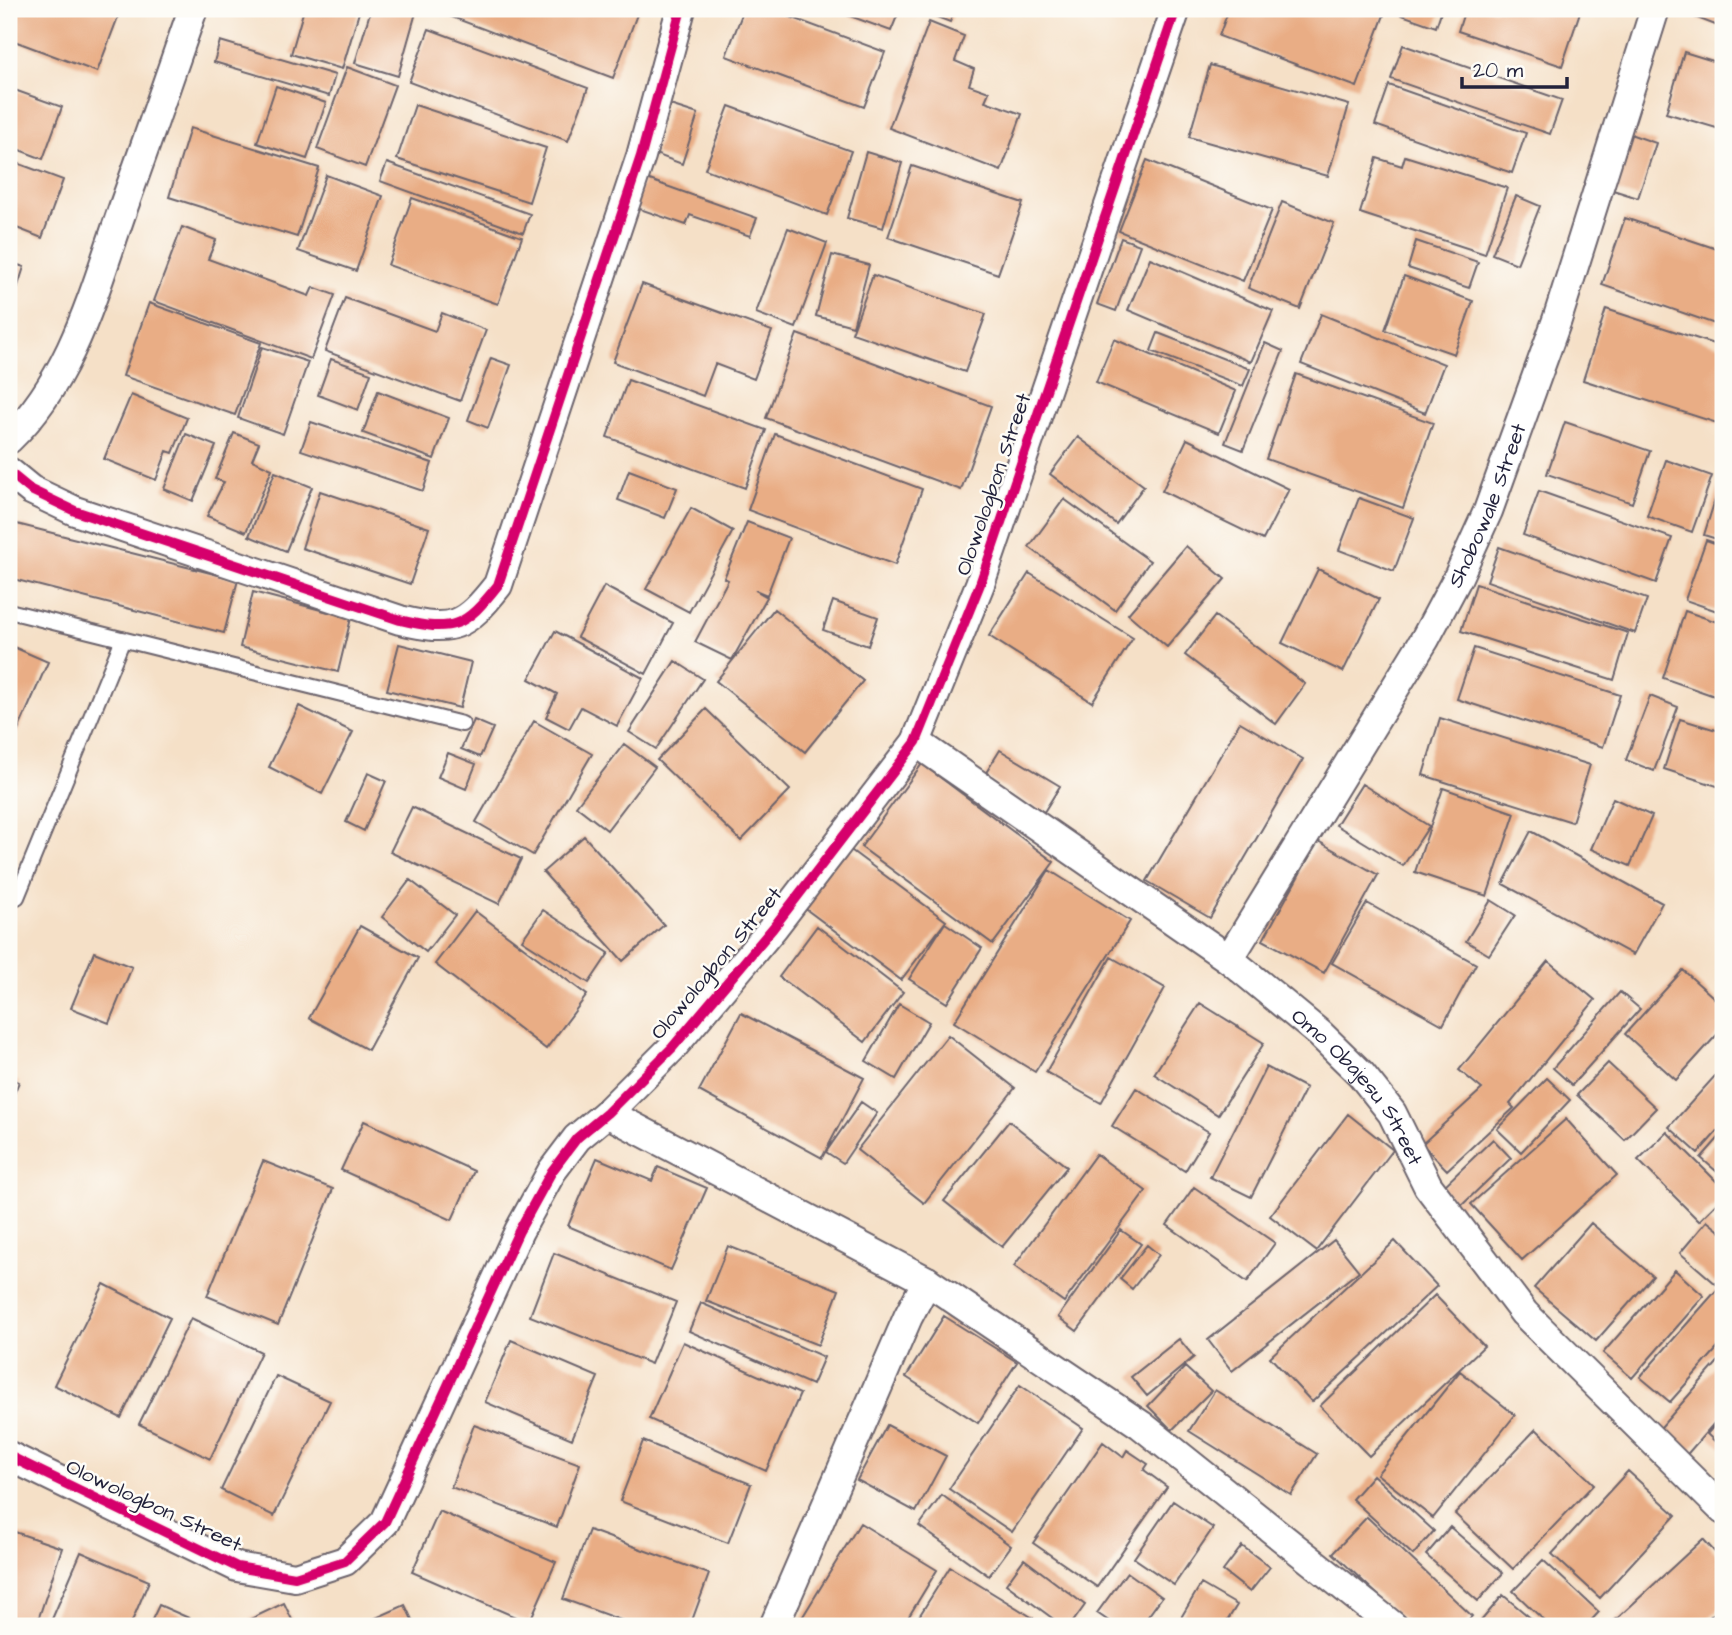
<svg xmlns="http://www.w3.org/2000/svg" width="1732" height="1635" font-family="'Architects Daughter',sans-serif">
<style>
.building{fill:#e9ad85}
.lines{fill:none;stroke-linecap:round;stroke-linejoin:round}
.service-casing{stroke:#6c646c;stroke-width:18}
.minor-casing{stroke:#6c646c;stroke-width:32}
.service{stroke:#fff;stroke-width:14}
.minor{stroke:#fff;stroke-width:28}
.cycleway-casing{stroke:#fdfcf7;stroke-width:15}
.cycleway{stroke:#d6006c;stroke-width:10}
.labels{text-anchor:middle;stroke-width:5;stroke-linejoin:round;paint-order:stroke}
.street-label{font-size:21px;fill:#22223b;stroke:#fdfcf7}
</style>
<rect width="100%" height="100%" fill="#fdfcf7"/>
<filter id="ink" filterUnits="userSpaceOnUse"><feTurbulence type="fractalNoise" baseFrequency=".0143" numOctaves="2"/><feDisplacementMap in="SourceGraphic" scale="14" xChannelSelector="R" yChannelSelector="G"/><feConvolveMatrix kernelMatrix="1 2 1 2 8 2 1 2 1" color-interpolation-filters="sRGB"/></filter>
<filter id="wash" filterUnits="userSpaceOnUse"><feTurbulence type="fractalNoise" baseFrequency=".00686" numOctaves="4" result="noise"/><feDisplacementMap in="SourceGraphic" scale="28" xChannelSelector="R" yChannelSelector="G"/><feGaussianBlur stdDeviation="1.57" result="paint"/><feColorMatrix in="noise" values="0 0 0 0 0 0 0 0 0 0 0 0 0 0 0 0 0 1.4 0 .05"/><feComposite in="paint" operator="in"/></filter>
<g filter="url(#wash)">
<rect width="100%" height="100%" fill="#f5e0c7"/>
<g id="blocks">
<path class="building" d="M9,9H121L97,72L9,39Z
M304,9H360L342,69L291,54Z
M371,9H417L398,76L355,63Z
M431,9H639L613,78Z
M744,9H769L885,52L864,107L726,56Z
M850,9H900L891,31L847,15Z
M916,9H955L950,22Z
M1229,9H1367L1384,15L1357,87L1219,36Z
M1401,9H1442L1436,27L1399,14Z
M1465,9H1581L1562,66L1458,31Z
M1695,9H1723V28L1692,16Z
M929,22L964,36L955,61L974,69L969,85L989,92L985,101L1022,114L1001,171L889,128Z
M429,29L588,88L568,141L409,82Z
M220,41L335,75L329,96L214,62Z
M1403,45L1562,100L1550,134L1391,79Z
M1684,52L1723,64V130L1666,113Z
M1210,65L1349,105L1328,176L1189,137Z
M347,67L395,85L365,167L317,149Z
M1389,85L1526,133L1512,173L1375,125Z
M276,86L326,103L307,159L257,143Z
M9,88L62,107L43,159L9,146Z
M415,105L546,148L529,202L397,159Z
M670,105L698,114L682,164L655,154Z
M729,106L851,151L827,215L705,169Z
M190,128L319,168L297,237L169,197Z
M1630,134L1656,143L1638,198L1613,190Z
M866,152L902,163L883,228L847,218Z
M1405,156L1507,188L1485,254L1360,213L1377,158L1402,166Z
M9,160L63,180L42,238L9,225Z
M1147,160L1272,210L1243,281L1119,231Z
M387,163L530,214L523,233L380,181Z
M912,166L1023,203L998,274L888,237Z
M326,175L383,196L356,271L298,251Z
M644,178L757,218L750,236L690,215L686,225L634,207Z
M1516,196L1540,206L1517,264L1492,254Z
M412,198L522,237L498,304L388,265Z
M1282,202L1334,223L1300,309L1248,288Z
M1625,218L1723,251V301L1715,324L1602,285Z
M182,227L216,240L208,259L309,296L313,287L335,295L311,359L154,301Z
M788,228L827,243L796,328L756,313Z
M1121,238L1140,245L1116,311L1097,304Z
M1416,241L1478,262L1469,288L1408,268Z
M832,255L869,265L853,326L816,316Z
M1150,258L1273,311L1251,362L1128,310Z
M9,262L24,267L9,314Z
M873,275L986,314L965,372L852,333Z
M1404,276L1473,301L1454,354L1385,330Z
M642,284L772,331L754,379L715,364L703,396L613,362Z
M345,298L435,331L442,313L486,330L460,401L325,351Z
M149,303L261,343L235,415L123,376Z
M1606,309L1723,347V425L1583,380Z
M1321,314L1444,364L1425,413L1301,364Z
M1158,333L1250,369L1243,386L1151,351Z
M797,334L991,406L961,490L766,418Z
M1114,339L1236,391L1219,433L1096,382Z
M1265,343L1283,351L1243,450L1225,443Z
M262,347L308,362L283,434L238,418Z
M491,358L511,365L488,428L468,420Z
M331,359L371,373L358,410L318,395Z
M1296,374L1433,423L1403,508L1266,459Z
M628,380L766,430L745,488L607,437Z
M378,391L449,418L434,459L363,433Z
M131,395L187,418L173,453L167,451L156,480L104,459Z
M311,422L432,463L423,491L301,450Z
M1565,422L1650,451L1632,503L1547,474Z
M234,433L259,443L252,460L272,469L246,532L207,516L224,482L215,479Z
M186,434L216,446L193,501L164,489Z
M775,434L922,489L895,565L748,510Z
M1078,437L1144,486L1116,524L1050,474Z
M1187,439L1289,489L1263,540L1162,491Z
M1666,460L1712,476L1692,532L1647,516Z
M629,470L677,488L665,518L618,500Z
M275,472L312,487L286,551L249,536Z
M1723,474V541L1704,535Z
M320,491L429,528L410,584L302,548Z
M1539,491L1672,538L1656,583L1523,535Z
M1359,498L1414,518L1394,571L1339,550Z
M1064,499L1150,561L1115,610L1029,547Z
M691,508L733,531L689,612L646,589Z
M9,522L238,580L224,633L9,578Z
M747,522L789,538L767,595L755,590L767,597L732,660L695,642L728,580L724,578Z
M1706,540L1723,546V613L1685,600Z
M1186,546L1225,579L1167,647L1128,614Z
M1499,547L1647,599L1635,633L1487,581Z
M1318,569L1379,599L1343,672L1282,643Z
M1029,573L1133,638L1092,702L989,636Z
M1476,584L1628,633L1614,680L1461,631Z
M604,586L673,623L646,674L577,637Z
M253,592L351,618L338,672L240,647Z
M833,601L878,617L868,646L823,630Z
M774,609L863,681L805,752L716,681Z
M1685,611L1723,624V699L1663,678Z
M1215,616L1305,684L1276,724L1185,655Z
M555,631L643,678L617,726L581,707L569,729L546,717L557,694L529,679Z
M399,644L471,662L460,708L387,690Z
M9,645L48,662L9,751Z
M1474,648L1620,695L1603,747L1457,699Z
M675,661L703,679L656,749L629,732Z
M1650,696L1678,707L1654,771L1626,760Z
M299,706L353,732L322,794L269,767Z
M706,709L790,790L741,841L657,760Z
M1440,718L1590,765L1572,822L1423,775Z
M1680,719L1723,732V788L1664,769Z
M474,720L493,728L480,757L461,749Z
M534,721L592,754L533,855L476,822Z
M1240,722L1303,759L1210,918L1147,881Z
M624,744L655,767L607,830L576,806Z
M1000,750L1060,786L1044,812L984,776Z
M448,753L476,764L466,789L438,777Z
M922,764L1054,862L993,944L861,847Z
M368,773L386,781L364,831L346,822Z
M1362,784L1429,826L1403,866L1336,825Z
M1443,788L1515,813L1487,896L1415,872Z
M1613,798L1652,816L1630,866L1591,849Z
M412,807L521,859L499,904L390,852Z
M1531,831L1662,903L1633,955L1503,884Z
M584,836L664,925L623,961L543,872Z
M1318,841L1378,875L1324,973L1263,940Z
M844,845L946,921L901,980L799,904Z
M1049,870L1130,921L1035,1072L954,1022Z
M410,880L455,915L426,952L382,917Z
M1491,900L1515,915L1489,955L1466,941Z
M1367,903L1476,964L1443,1025L1332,963Z
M543,910L609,953L589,983L522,940Z
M475,911L587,995L546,1049L435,964Z
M945,923L982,948L947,1003L909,979Z
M360,926L418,958L368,1050L309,1018Z
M817,926L903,992L865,1042L779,977Z
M94,952L132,967L109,1023L71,1008Z
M1111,957L1165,988L1101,1103L1046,1072Z
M1548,961L1595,1000L1510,1104L1514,1108L1447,1170L1422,1144L1482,1089L1459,1070Z
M1683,970L1723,1006V1028L1676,1080L1625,1034Z
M1620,992L1640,1009L1572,1085L1553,1068Z
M1200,1003L1264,1043L1218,1115L1154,1074Z
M899,1004L929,1022L896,1079L866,1061Z
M741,1013L864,1078L822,1158L699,1091Z
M948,1035L1015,1088L924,1203L857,1150Z
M1608,1063L1656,1108L1625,1140L1577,1095Z
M1266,1067L1306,1088L1251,1197L1210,1177Z
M1723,1067V1125L1698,1153L1669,1127Z
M9,1078L19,1082L9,1105Z
M1547,1078L1570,1100L1521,1152L1497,1129Z
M1136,1088L1209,1132L1185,1171L1112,1126Z
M861,1102L877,1113L843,1163L826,1152Z
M1348,1114L1393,1150L1316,1251L1270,1216Z
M1566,1119L1617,1175L1522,1260L1471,1204Z
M364,1121L474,1171L452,1220L341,1170Z
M1009,1121L1067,1167L1002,1247L944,1201Z
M1667,1132L1723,1188V1197L1699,1221L1638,1160Z
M1723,1133V1177L1701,1158Z
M1493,1139L1511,1158L1460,1207L1442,1188Z
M1096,1154L1146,1191L1064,1302L1014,1266Z
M597,1158L652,1181L658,1167L707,1188L671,1270L568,1226Z
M263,1161L333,1189L278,1325L207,1296Z
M1194,1187L1275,1243L1247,1282L1167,1225Z
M1707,1221L1723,1234V1276L1716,1284L1680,1253Z
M1591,1223L1653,1276L1596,1341L1534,1288Z
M1121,1230L1141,1244L1077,1331L1058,1317Z
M1334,1240L1359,1271L1232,1371L1208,1340Z
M1395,1241L1437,1286L1312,1402L1270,1357Z
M1147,1245L1159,1255L1132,1289L1120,1279Z
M728,1246L839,1290L818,1345L706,1301Z
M554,1253L676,1302L651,1364L530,1316Z
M1675,1270L1704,1296L1632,1378L1603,1353Z
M1723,1283V1342L1670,1402L1640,1377Z
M104,1284L170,1318L121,1418L54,1385Z
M1435,1295L1484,1346L1369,1456L1320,1406Z
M701,1303L824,1357L812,1385L689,1331Z
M944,1316L1017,1362L978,1423L906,1377Z
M191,1318L261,1352L210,1459L139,1424Z
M1179,1339L1194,1357L1147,1396L1131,1377Z
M511,1340L598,1377L572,1439L485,1402Z
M683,1342L800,1394L766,1471L649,1419Z
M1723,1356V1413L1683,1459L1655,1434Z
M1185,1367L1211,1391L1172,1430L1148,1406Z
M1460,1371L1515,1415L1433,1518L1377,1474Z
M276,1376L330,1401L274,1516L221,1490Z
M1020,1385L1083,1428L1012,1532L949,1489Z
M1215,1390L1317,1454L1291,1495L1189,1431Z
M1723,1416V1449L1707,1434Z
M474,1425L580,1464L557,1527L451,1487Z
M887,1425L946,1456L916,1512L857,1480Z
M1536,1429L1594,1484L1513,1569L1455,1514Z
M643,1441L751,1484L728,1543L620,1501Z
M1103,1442L1123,1457L1127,1450L1148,1464L1144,1470L1167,1487L1097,1587L1033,1543Z
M1628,1471L1676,1515L1600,1598L1552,1554Z
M1373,1475L1434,1531L1413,1555L1352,1499Z
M942,1495L1011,1546L989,1576L919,1526Z
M1173,1501L1213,1528L1174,1585L1134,1558Z
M439,1511L556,1562L529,1623L412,1572Z
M1367,1517L1472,1616L1463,1626H1411L1333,1553Z
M860,1523L937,1570L903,1626H797Z
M1450,1527L1503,1573L1478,1601L1426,1555Z
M9,1530L62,1548L36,1626H9Z
M589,1530L709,1574L690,1626H637L563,1599Z
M1703,1539L1723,1561V1605L1700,1626H1609Z
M1242,1546L1270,1567L1250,1592L1223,1571Z
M81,1552L149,1581L130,1626H49Z
M1024,1559L1085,1605L1070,1626H1063L1006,1584Z
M1543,1560L1599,1612L1586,1626H1550L1513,1591Z
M950,1567L1033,1618L1027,1626H913Z
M1127,1572L1162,1597L1141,1626H1116L1097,1613Z
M1201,1584L1237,1605L1224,1626H1176Z
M1503,1595L1540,1626H1487L1481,1621Z
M284,1603L295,1626H236Z
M159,1605L207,1626H149Z
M405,1605L415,1626H358Z"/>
</g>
</g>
<g filter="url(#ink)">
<use href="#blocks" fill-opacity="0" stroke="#6c646c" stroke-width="2"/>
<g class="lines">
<g class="service-casing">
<path id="service" d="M9,611L462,724
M17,897L123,639"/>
</g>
<g class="minor-casing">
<g id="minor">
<path d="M9,439C72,379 94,291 122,211C146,144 170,76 193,9"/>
<path d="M9,472L31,490L75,511L400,620C453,633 465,627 498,585L641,156L681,9"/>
<path id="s1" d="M916,742L1229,959L1320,1034L1361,1074L1392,1113L1428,1186L1524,1313L1723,1510"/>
<path id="s2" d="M1229,959L1425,639L1458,577L1488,511L1557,320L1655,9"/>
<path d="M607,1113L927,1281L1141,1425L1393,1626"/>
<path d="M9,1456L237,1567L295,1577L345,1561L385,1522L519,1231L552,1171L577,1138L607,1113L672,1048L773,928L916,742L980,584L1176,9"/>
<path d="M774,1626L908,1317L927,1281"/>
</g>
</g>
<use href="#service" class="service"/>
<use href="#minor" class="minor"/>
<g class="cycleway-casing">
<path id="cycleway" d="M9,472L31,490L75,511L400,620C453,633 465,627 498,585L641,156L681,9
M9,1456L237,1567L295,1577L345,1561L385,1522L519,1231L552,1171L577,1138L607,1113L672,1048L773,928L916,742L980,584L1176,9"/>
</g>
<use href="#cycleway" class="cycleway"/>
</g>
</g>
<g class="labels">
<g class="street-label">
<text transform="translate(993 484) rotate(-71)" y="7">Olowologbon Street</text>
<text dy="7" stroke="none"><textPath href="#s2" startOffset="523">Shobowale Street</textPath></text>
<text transform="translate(716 963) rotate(-50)" y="7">Olowologbon Street</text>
<text dy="7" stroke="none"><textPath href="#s1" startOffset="564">Omo Obajesu Street</textPath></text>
<text transform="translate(154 1505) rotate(25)" y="7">Olowologbon Street</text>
</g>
</g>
<rect width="1732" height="1635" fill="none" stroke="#fdfcf7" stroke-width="35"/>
<path d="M1462 77v10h105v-10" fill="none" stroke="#22223b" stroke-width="3.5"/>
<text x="1473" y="77" font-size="21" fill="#22223b" stroke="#fdfcf7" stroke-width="5" paint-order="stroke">20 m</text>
</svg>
